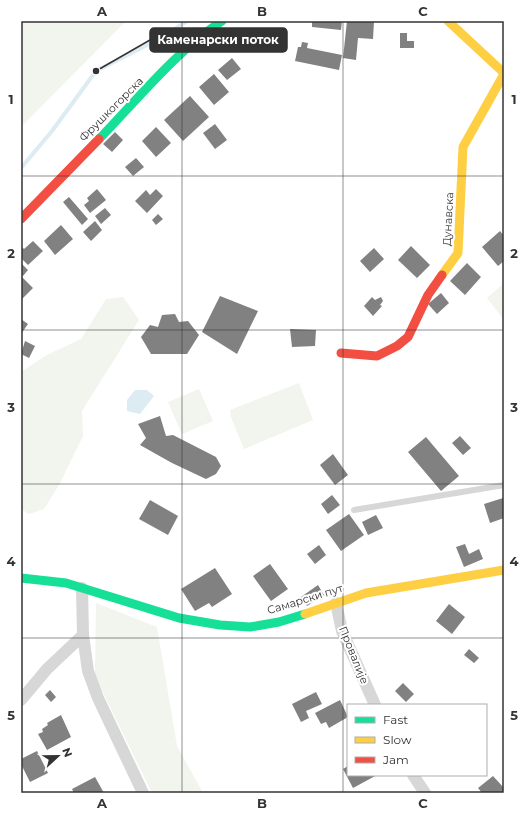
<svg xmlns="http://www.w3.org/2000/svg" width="525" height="814" font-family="Montserrat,sans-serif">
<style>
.green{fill:#f1f5ed}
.water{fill:#ddebf3}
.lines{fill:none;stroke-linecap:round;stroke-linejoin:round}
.stream{stroke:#ddebf3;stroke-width:4}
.building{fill:#818181}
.lane{stroke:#d7d7d7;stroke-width:6}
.street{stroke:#d7d7d7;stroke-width:12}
.fast{stroke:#16e098;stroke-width:9}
.slow{stroke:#ffcf43;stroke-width:9}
.jam{stroke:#f24e42;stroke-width:9}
.grid{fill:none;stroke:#333;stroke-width:1;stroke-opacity:0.55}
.labels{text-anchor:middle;stroke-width:4;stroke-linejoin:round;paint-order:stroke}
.street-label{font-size:11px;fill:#333;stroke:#fff}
.leader{fill:none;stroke:#333;stroke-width:1.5}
.callout-dot{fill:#333;stroke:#fff;stroke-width:1.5}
.callout{fill:#333;stroke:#333;stroke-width:1.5}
.callout-label{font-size:12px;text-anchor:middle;font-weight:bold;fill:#fff}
.neatline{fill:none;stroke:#333;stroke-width:1.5}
.grid-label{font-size:13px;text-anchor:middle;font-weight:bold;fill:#333}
</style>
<rect width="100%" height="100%" fill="#fff"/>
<path class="green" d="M21,21H126L21,127Z
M504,283V320L487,298Z
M123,297L139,320L82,411L83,436L59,485L44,509L29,514L21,509V370H24L47,355L81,339L106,299Z
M299,383L313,420L244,449L230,415H231L230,410Z
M199,389L213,421L182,434L168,402Z
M96,603L157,627L177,746L203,793H152L95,676Z"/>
<path class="water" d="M135,390H147L154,396L140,414L127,411V400Z"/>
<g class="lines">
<path class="stream" d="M21,168L52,131L96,71L161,38L187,21"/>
</g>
<path class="building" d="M312,21H342L341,30L312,27Z
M347,21H374L373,39L358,38L356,60L343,58Z
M281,28L283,50L257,52V39H261L260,29Z
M400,33H407V41H414V48H400Z
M302,42L308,43L307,48L342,55L339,70L295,61L298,47H301Z
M232,58L241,69L227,80L218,70Z
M214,74L229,92L214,105L199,87Z
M190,96L209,117L183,141L164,120Z
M215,124L227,140L215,149L203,133Z
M156,127L171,143L156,157L142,141Z
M115,132L123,140L112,152L103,144Z
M136,158L144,167L133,176L125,167Z
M97,189L106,200L90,213L84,205L89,201L87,198Z
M156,189L163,196L147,213L135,201L146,190L150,195Z
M69,197L88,219L82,225L63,202Z
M105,208L111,215L101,224L95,216Z
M158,214L163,219L156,225L152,220Z
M95,221L102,230L91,241L83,232Z
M61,225L73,239L55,255L44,241Z
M500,231L504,236V261L498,266L482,247Z
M33,241L43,251L28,265L21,258V246L24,249Z
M411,246L430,265L417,278L398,260Z
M374,248L384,259L370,272L360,261Z
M21,263L28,270L23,276L21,274Z
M467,263L481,277L465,295L450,281Z
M21,276L33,288L21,300Z
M441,293L449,303L437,314L428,304Z
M220,296L258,311L237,354L202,332Z
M372,297L375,300L381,297L383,301L380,305L382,306L373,316L364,306Z
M175,314L179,322L188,321L199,335L187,354H151L141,337L150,325L158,327L162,315Z
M21,319L28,324L21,334Z
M290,329L316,330L315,346L292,347Z
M25,341L35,346L29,358L21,354Z
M160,416L166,436L173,435L216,457L221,466L216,474L206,479L172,463L140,445L146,438L138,424Z
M460,436L471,448L463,455L452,443Z
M426,437L459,476L441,491L408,452Z
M333,454L348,475L335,485L320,465Z
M332,495L340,505L328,514L321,504Z
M503,498L504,518L490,523L484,504Z
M150,500L178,516L168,535L139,519Z
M349,514L364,535L341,551L326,530Z
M376,515L383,528L368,535L362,522Z
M465,544L469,554L479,549L483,559L464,567L456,547Z
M319,545L326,555L315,564L307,554Z
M270,564L288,589L271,601L253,576Z
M215,568L232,594L212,607L209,603L195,611L181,589Z
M318,585L324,595L307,606L301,597Z
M449,604L465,617L452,634L436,621Z
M469,649L479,658L474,663L464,655Z
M403,683L414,694L406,702L395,691Z
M50,690L56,697L51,702L45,695Z
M316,692L322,704L306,711L309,718L301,722L292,704Z
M340,700L348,717L329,728L326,722L321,724L315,713Z
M61,715L71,737L47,750L38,734L43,732L42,729L48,725L47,723Z
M37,751L48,773L30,782L21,764V759Z
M348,766V775H377L353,788L343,769Z
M493,776L504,788V793H482L478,788Z
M95,777L104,793H74L72,789Z"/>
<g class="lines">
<path class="lane" d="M354,510L504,485"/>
<path class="street" d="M82,588L83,635L88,671L98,698L143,793
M336,603L342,631L375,705
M21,700L47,669L83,635
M413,775L425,793"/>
<path class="fast" d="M99,139C137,100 176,51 222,21
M21,578L66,583L179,618L220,625L250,627L279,622L305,614"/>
<path class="slow" d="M448,21L504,73
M442,275L458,253L463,147L504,74
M305,614L366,593L504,570"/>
<path class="jam" d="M21,219L99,139
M341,353L377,356L397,346L408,337L428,295L442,275"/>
</g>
<path class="grid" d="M182,21V793M343,21V793M21,176H504M21,330H504M21,484H504M21,638H504"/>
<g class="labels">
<g class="street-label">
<text transform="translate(111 109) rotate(-45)" y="4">Фрушкогорска</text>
<text transform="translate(448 219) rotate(-87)" y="4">Дунавска</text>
<text transform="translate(305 599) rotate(-17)" y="4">Самарски пут</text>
<text transform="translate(354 655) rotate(68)" y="4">Провалије</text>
</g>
</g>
<path class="leader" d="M96 71L150 40"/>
<circle class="callout-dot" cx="96" cy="71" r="4"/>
<rect class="callout" x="150" y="28" width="137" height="24" rx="4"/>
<g class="callout-label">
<text x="218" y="44">Каменарски поток</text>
</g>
<rect width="525" height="814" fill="none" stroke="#ffffff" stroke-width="44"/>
<rect x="347" y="704" width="140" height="72" fill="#ffffff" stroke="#adadad"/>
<rect x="355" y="717" width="20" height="6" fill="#16e098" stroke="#adadad"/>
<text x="383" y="724" font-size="12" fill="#333333">Fast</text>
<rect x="355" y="737" width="20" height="6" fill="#ffcf43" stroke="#adadad"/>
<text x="383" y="744" font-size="12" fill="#333333">Slow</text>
<rect x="355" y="757" width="20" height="6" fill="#f24e42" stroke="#adadad"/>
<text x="383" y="764" font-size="12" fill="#333333">Jam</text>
<g transform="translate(58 756) rotate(68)" stroke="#ffffff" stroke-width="3" paint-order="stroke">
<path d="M0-3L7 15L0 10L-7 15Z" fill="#333333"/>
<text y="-6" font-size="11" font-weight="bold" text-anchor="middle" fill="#333333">N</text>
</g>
<rect x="22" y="22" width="481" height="770" class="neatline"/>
<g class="grid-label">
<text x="102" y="16">A</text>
<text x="262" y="16">B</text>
<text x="423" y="16">C</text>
<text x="11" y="104">1</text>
<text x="514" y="104">1</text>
<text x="11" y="258">2</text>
<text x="514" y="258">2</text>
<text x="11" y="412">3</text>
<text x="514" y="412">3</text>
<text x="11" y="566">4</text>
<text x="514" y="566">4</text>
<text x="11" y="720">5</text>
<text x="514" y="720">5</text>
<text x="102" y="808">A</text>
<text x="262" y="808">B</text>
<text x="423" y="808">C</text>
</g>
</svg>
